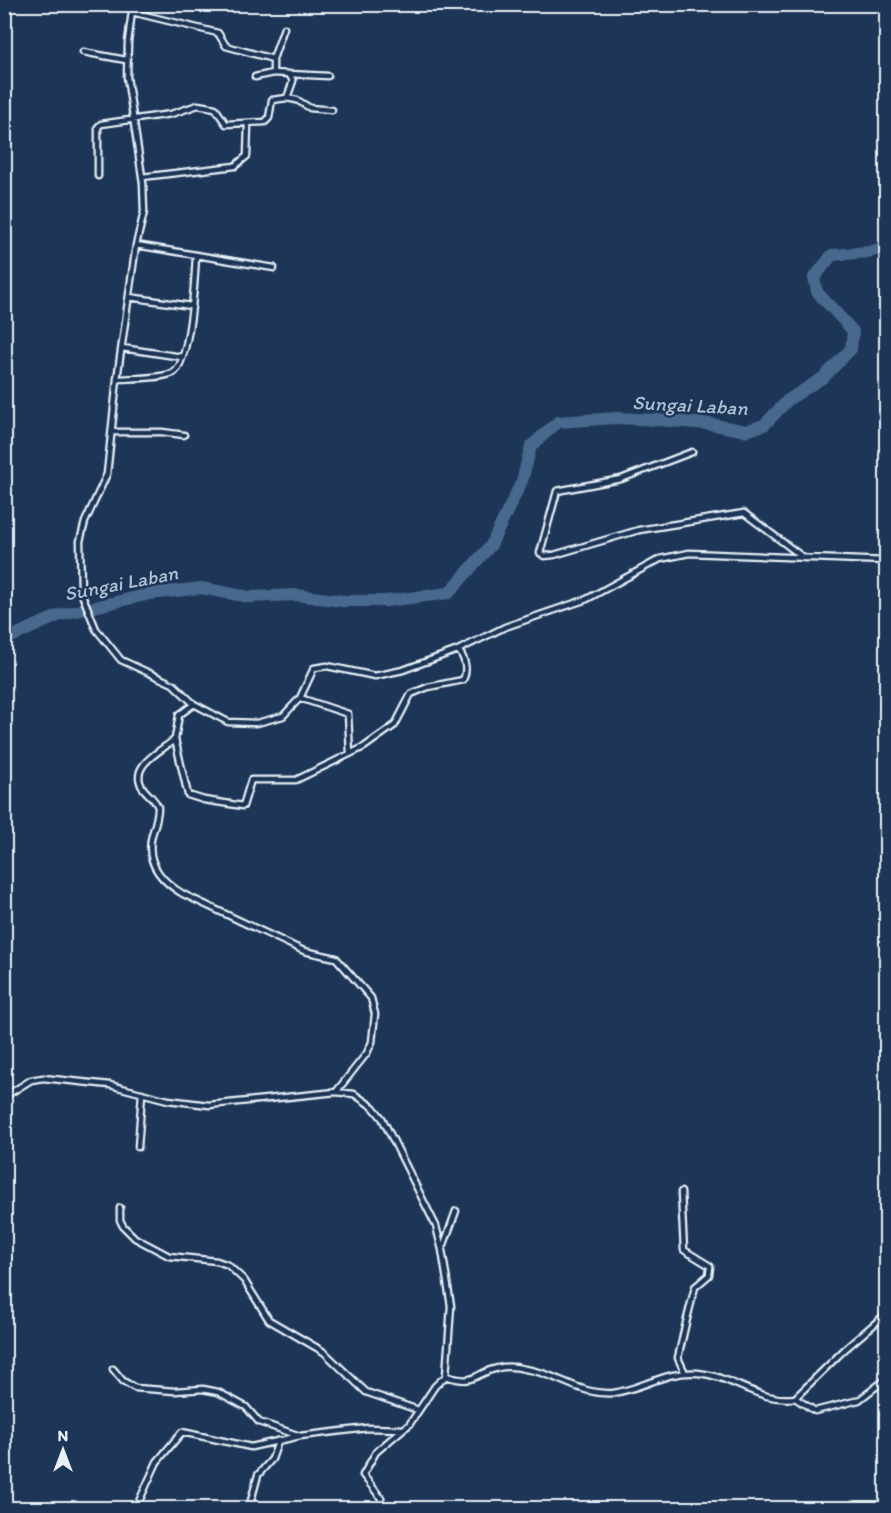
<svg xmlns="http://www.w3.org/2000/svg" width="891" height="1513" font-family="Itim,sans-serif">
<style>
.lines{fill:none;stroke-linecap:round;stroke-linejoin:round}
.river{stroke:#48688e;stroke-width:12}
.street-casing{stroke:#e8f1f8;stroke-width:9}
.street{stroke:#1d3557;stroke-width:4.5}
.labels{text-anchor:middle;stroke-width:4.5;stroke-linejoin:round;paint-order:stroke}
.water-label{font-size:20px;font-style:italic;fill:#b0c1d3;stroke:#1d3557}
</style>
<rect width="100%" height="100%" fill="#1d3557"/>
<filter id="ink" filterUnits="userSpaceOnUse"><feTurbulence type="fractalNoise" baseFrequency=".0167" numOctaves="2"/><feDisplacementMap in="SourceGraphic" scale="12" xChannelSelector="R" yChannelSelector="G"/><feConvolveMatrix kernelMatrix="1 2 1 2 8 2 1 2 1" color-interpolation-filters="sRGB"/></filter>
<g filter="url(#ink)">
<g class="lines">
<path class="river" d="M4,640L60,615L150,594L201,588L249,597L296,595L343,601H386L449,593L491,545L522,481L531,446L558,422L616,418L657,420L710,424L746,431L764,425L788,400L824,377L851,349L853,331L817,292L814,278L832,255L869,252L886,247"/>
<g class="street-casing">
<path id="street" d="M133,4L128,42L127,77L143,183L144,212L136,245L117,379L107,474L85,522L80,541L81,592L96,629L121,660L173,684L194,704L228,722L257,723L283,716L300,698L314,668L327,666L375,676L403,670L458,650L505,627L587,599L660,559L689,553L886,561
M83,52L126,60
M273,59L284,28
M289,74L328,76
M255,77L273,73
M287,98L297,100L310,108L332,110
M98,176V127L101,124L171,114L198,105L215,108L226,124L265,122L269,118L272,100L287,98L293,81L289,74L273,73V59L226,46L218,33L132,12
M142,177L235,166L247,156L248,124
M136,245L274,268
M129,297L191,306
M122,348L182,357
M117,379C133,378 158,379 173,373C190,364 195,276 196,256
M113,432H162L184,435
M692,452L621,479L557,491L540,553L544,556L554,555L639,530L744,513L804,558
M300,698L348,714L350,754
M194,704L179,715L175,739C163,750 131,764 141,785C145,793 155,798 158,807C158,817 155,825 152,835C145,862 161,881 183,894L304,951L336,958L371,998L375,1014L372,1042L367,1053L336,1092
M175,739L188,795L204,800L243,806L251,780H296L364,747L395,725L411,694L428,687L463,680C468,670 465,658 458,650
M4,1097L31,1080L43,1078L110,1085L168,1100L209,1105L336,1092L354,1094L373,1107L382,1118L436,1226L442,1250L451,1306L446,1376C477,1386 473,1373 498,1368C506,1366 517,1367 525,1369C557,1373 580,1396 613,1393C642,1389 668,1370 698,1373C732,1376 759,1403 795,1398L844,1350L886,1314
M138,1147L142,1093
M681,1192L684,1250L710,1266L709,1275L695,1287L685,1327L678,1358L685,1373
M120,1208V1220L123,1226L135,1238L169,1256L217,1261L228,1265L244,1280L269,1320L324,1352L366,1392L418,1410
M442,1250L456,1211
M113,1369L123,1381L135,1388L175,1391L203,1389L218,1392L246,1407L259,1422L300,1436
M795,1398L815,1411L859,1400L886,1379
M136,1508L157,1462L182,1432L251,1447L300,1436L368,1428L403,1429L409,1425L435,1386L446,1376
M249,1508L258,1475L272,1459L278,1442
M381,1508V1498L363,1475L376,1452L403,1429"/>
</g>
<use href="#street" class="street"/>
</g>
</g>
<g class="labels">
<g class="water-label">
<text transform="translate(690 405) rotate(3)" y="7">Sungai Laban</text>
<text transform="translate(121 583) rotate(-11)" y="7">Sungai Laban</text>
</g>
</g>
<rect width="891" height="1513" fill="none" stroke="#1d3557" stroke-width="24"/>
<rect x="12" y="12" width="867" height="1489" fill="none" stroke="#e8f1f8" stroke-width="2" filter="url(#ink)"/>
<g transform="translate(63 1450)" stroke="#1d3557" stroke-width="4.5" paint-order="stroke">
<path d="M0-4.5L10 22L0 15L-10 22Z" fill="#e8f1f8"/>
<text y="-9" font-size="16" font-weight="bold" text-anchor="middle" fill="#e8f1f8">N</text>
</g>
</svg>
